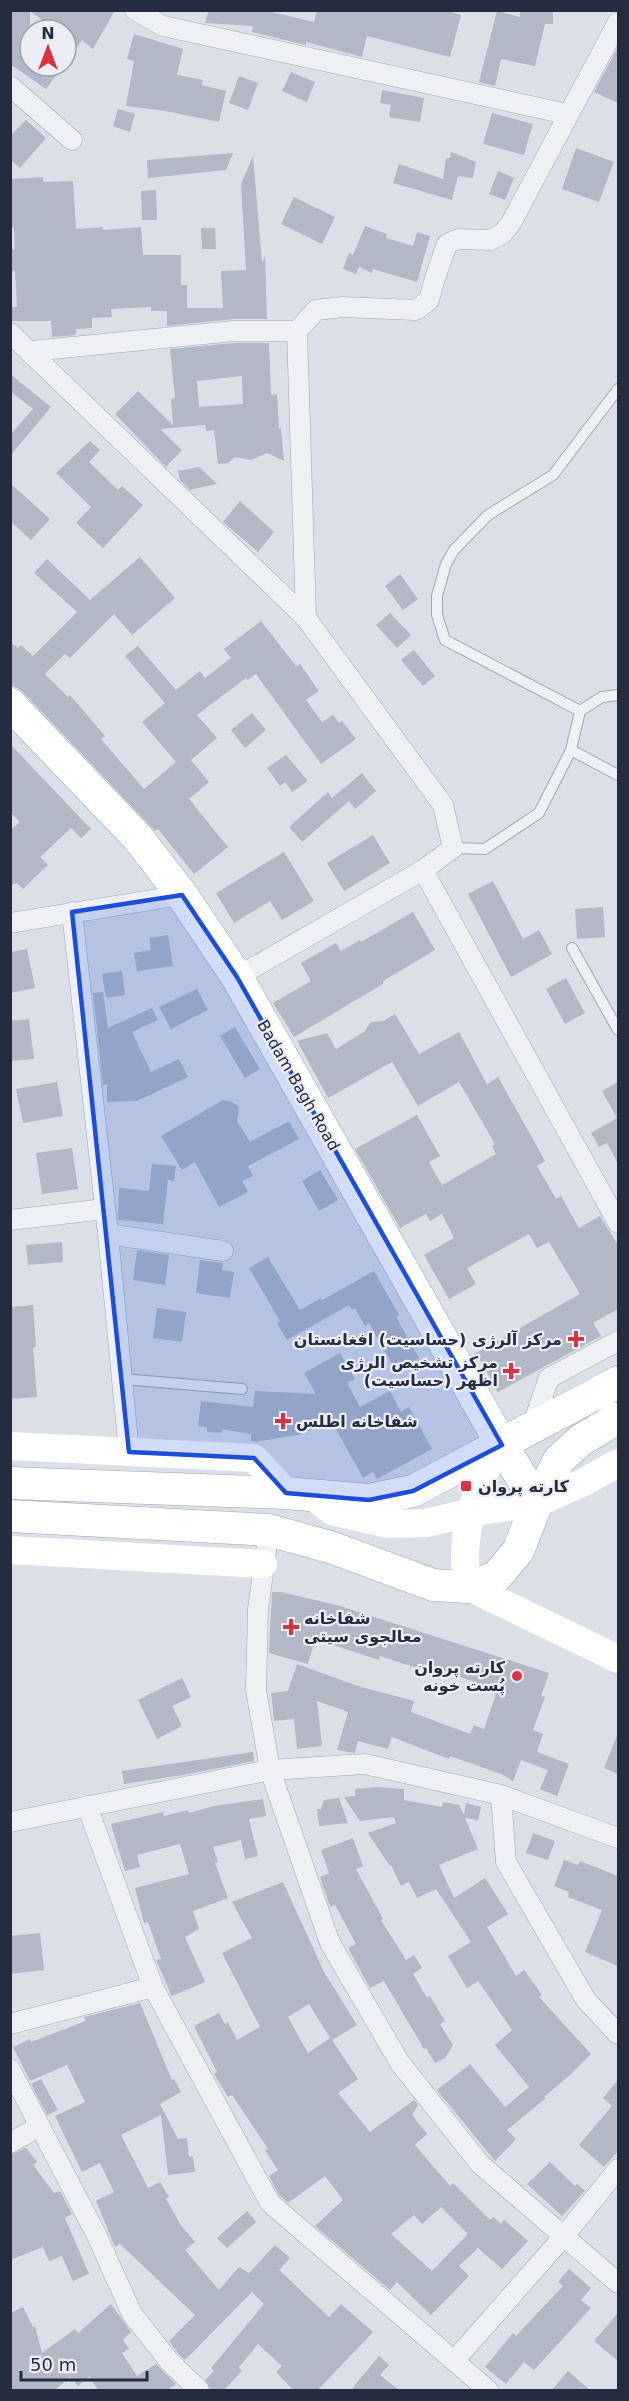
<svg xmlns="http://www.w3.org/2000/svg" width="629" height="2401" font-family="'DejaVu Sans',Vazirmatn,sans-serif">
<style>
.building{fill:#b2b8c5;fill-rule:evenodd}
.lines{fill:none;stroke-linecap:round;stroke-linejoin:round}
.lane-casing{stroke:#a0a6b1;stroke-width:12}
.street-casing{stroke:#a0a6b1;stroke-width:21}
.primary-casing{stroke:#9aa3b4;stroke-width:33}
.lane{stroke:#eef0f5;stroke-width:10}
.street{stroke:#eef0f5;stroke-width:20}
.secondary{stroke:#fff;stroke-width:28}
.primary{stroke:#fff;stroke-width:32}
.marked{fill:#1d4ed8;fill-opacity:0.2;stroke:#1d4ed8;stroke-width:4.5;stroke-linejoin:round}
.poi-dot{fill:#da3241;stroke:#ebeef5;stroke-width:2}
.labels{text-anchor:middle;stroke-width:4.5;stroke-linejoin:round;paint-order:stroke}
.street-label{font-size:16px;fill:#242c3f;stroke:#ebeef5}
.poi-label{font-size:16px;font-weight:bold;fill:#242c3f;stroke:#ebeef5;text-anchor:end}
</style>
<rect width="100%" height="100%" fill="#dbdfe7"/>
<path class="building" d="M10,10H115L93,49L82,40L66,62V30H56L30,11V66H63L46,89L10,64Z
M209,10H263L314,22L317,10H444L461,15L450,57L367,36L362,57L306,42V45L252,32L253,26L205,23Z
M520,10H553V24H545L535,66L501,59L495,86L479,82L497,11L520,17Z
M134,34L183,49L177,75L203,80L202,85L226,91L219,122L165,111L126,106L134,61L127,59Z
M618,47V103L594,92Z
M291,72L315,82L307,102L282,91Z
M239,76L258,83L248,110L229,103Z
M382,90L424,98L420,122L389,117L391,105L380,103Z
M118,109L135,114L130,132L113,126Z
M492,113L533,124L524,155L483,144Z
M26,120L46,138L20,168L10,159V136Z
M576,148L614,162L599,202L562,189Z
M451,152L476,162L473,178L458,176L452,200L393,183L399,164L443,179L446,158H450Z
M233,153L226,170L148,178L147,160Z
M253,156L262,263L265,256L267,319H233L167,326V311H151V307L111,309L112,317L92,318V328L76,329V335L52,337L51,321H10V307H17L15,271H10V250L15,249L14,228L10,226V179L43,177V182L73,181L76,229L103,227V230L141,227L143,255H181V285H187V308H223L221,271L246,270L241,184Z
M498,171L514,178L505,200L489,194Z
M156,190L157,220H142L141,191Z
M294,197L335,217L322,244L281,224Z
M365,226L387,234L386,238L413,246L417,232L430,236L417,282L373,269L372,273L359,267L356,274L343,269L349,253L353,255Z
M201,228H215L216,249H202Z
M235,343H269L271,395L277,394L279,429L281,428L284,461L267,453L251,460L235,457L228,463L218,464L214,430L206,431L205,425L160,429L182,450L166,467L115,414L138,391L173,425L171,399L175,398L170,349ZM242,376L243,404L199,407L197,381Z
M10,374L51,407L10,456V435L33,409L10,391Z
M90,441L100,450L89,462L118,490L122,486L143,505L103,548L76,523L91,507L56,473Z
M199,467L217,484L190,490L180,480L178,471Z
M10,483L50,519L31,540L10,521Z
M240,501L274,532L258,552L223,522Z
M140,557L175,598L132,635L114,614L70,658L65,654L45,674L68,697L70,695L105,736L101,739L144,789L176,762L142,722L165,703L125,656L138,646L176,690L200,671L205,678L231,658L224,649L261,621L296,666L300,664L319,691L306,700L322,722L333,715L339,723L342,721L356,739L321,764L256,674L248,680L246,678L197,715L217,738L191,760L209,782L189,799L228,847L194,874L158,829L155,831L23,692L10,684V642L18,648L21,645L33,656L77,612L34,573L47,559L90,600Z
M400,574L418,599L403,610L385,586Z
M390,613L411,635L397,648L376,625Z
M414,650L435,676L423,686L401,660Z
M252,713L266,730L245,748L231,730Z
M10,744L91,829L81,838L71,828L40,857L48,865L23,889L17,883L10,885V830L20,822L10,812Z
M286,755L308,781L292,792L285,782L280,786L267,768Z
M362,773L376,791L355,809L349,801L302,842L289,827L328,792L332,798Z
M373,835L390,863L344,891L327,863Z
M284,852L314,901L282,920L270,901L234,923L216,893Z
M493,881L523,939L539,930L552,954L511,977L468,894Z
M603,907L605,937L577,939L575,909Z
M413,912L435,950L383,981V984L294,1037L273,1003L311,981L301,963L336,943L341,951L360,940L361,942Z
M168,935L173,966L137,971L134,953L151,950L149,938Z
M27,949L35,988L10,993V952Z
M122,971L125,995L106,998L102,974Z
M566,978L585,1013L565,1024L546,989Z
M197,989L208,1010L171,1029L159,1007Z
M103,992L108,1028L152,1008L158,1020L132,1032L151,1072L179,1059L188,1077L137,1101L107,1102V1084L103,1085L93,993Z
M395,1014L419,1054L459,1032L487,1084L498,1077L545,1161L537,1166L556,1199L561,1196L579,1228L600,1216L618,1245V1309L593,1323L601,1336L498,1392L476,1353L580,1294L549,1242L537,1248L529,1234L467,1268L476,1284L449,1299L424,1255L454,1238L442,1214L430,1221L426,1214L400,1228L355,1149L417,1115L440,1156L429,1162L442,1185L496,1154L492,1146L495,1144L459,1082L418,1106L392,1062L328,1098L297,1041L327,1033L336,1049L364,1032L371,1022L383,1021Z
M29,1019L34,1059L10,1061V1021Z
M235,1027L260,1069L245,1078L220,1036Z
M57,1082L63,1116L23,1123L16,1089Z
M618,1082V1164L607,1143L599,1147L591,1133L617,1118L602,1091Z
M223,1100L232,1102L239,1107L237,1121L250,1142L289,1121L299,1139L248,1166L253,1176L242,1181L248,1192L219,1207L195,1162L182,1170L161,1136Z
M72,1148L78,1189L42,1194L36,1153Z
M152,1164L176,1166L174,1181L168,1180L163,1224L118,1220L119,1188L149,1191Z
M320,1170L338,1200L319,1211L302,1181Z
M62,1242L63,1262L28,1265L26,1245Z
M137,1250L169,1255L165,1285L133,1280Z
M268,1257L300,1310L321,1298L322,1300L374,1271L399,1315L396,1317L419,1358L396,1371L369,1323L365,1326L355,1308L352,1310L349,1305L287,1340L277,1323L280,1321L249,1268Z
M200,1260L223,1263L222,1270L234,1272L230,1298L196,1293Z
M33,1305L36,1347L33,1348L37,1397L10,1399V1307Z
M157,1308L186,1312L182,1342L153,1338Z
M340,1353L355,1379L347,1383L360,1407L390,1391L401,1412L409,1407L432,1449L377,1479L373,1472L363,1478L332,1422L298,1435L255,1442L251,1441V1434L222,1429V1433L207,1432V1427L198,1426L201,1401L253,1407L255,1391L316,1394L304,1373Z
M272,1592H281L340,1606L549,1673L541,1696L545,1697L533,1730L543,1734L537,1752L569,1764L557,1796L540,1789L548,1770L521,1760L513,1781L501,1774L450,1756L449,1759L392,1737L388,1749L358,1741L355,1753L337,1750L348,1712L317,1701L322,1746L297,1749L294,1719L274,1721L271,1693L288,1691L297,1664L358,1686L414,1701L411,1712L470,1734L474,1725L484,1729L496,1694L487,1691L488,1687L425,1664L423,1670L380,1656L379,1660L315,1639L308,1664L269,1653Z
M182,1678L191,1697L172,1706L182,1726L157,1739L138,1700Z
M618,1733V1774L604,1768Z
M253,1752L254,1761L183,1775L124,1784L122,1771Z
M377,1787L404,1789V1800L442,1807L443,1802L459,1805L464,1815L466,1803L481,1807L478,1820L465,1818L478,1849L439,1865L454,1898L485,1878L508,1914L487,1927L516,1976L524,1970L542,1995L539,1997L591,2054L570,2075L544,2097L546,2098L507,2130L516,2139L495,2161L437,2090L470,2064L505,2107L529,2087L495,2045L512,2030L478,1981L467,1988L448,1956L471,1942L436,1889L417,1898L409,1882L401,1886L391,1865L390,1866L368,1833L396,1823L394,1817L360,1821L344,1797L355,1796V1789Z
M339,1798L348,1823L319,1826L317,1809H321L324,1800Z
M263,1799L266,1816L249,1819L258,1856L245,1859L241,1840L213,1847L218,1862L215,1863L228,1898L193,1911L199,1929L185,1937L205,1982L172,1996L156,1960L161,1959L148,1922L144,1923L135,1888L189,1874L180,1844L137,1855L140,1867L125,1871L111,1824L163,1812L164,1816L188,1810L189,1813L214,1806Z
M533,1833L555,1841L548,1860L526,1853Z
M353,1838L363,1866L356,1869L383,1919L381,1920L406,1960L414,1955L422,1968L413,1974L427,1998L430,1996L445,2021L440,2024L453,2045L445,2058L435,2063L426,2048L424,2049L384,1981L370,1988L348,1948L356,1944L335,1905L330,1907L320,1877L329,1873L321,1850Z
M564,1860L578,1865L580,1861L618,1876V1966L585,1952L602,1910L568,1897L569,1892L554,1886Z
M283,1882L324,1972L357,2025L332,2040L358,2079L338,2093L370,2132L414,2100L418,2105L412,2115L427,2134L415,2145L450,2186L453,2183L490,2220L493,2217L501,2224L504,2220L528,2241L502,2269L478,2248L459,2266L469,2276L431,2315L397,2282L390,2290L315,2226L343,2200L325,2176L288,2203L279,2195L269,2176L278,2170L265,2150L268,2149L232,2095L228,2097L214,2074L217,2072L194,2026L219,2013L225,2024L228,2022L237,2040L260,2027L222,1953L252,1938L232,1902ZM309,2004L330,2038L308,2053L288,2017ZM441,2207L468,2234L432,2271L391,2234L414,2215L422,2224Z
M40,1933L44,1970L10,1974V1936Z
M140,2003L172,2080L174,2079L181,2092L160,2104L178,2139L187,2138L189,2157L193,2156L195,2172L168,2175L161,2115L121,2135L148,2188L160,2182L169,2197L166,2199L180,2224L195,2242L185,2250L219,2290L239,2267L249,2273L275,2245L290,2258L279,2270L329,2317L341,2304L373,2332L317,2391H294L276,2372L282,2366L258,2344L239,2367L242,2371L223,2391L211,2390L205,2380L214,2371L211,2368L264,2304L252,2292L185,2360L178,2353L169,2341L195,2315L120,2244L115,2247L96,2201L114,2192L100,2163L82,2172L55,2116L85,2102L67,2065L30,2081L13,2047L30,2039L31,2042L86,2021L84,2017Z
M41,2079L58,2110L47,2115L31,2084Z
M618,2080V2151L604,2167L579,2145L612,2106L603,2098Z
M26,2148L37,2162L33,2165L54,2193L60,2191L72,2214L65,2218L89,2274L73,2281L62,2256L49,2261L43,2247L10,2260V2155Z
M550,2162L575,2186L577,2184L585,2191L562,2216L527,2184Z
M247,2211L256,2222L227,2248L217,2238Z
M569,2269L591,2288L581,2300L591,2308L534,2370L524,2362L506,2384L485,2367L513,2333L516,2336L563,2286L558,2282Z
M111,2304L131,2332L123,2340L129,2349L122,2353L137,2376L156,2364L176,2384L166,2391H99L89,2377L78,2386L70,2377L54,2391H10V2313L23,2307L33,2327L35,2326L42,2353L75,2329L78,2333Z
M618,2313V2361L594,2341Z
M379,2356L389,2365L380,2375L400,2391H350Z
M568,2371L591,2391H551Z"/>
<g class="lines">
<g class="lane-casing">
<path id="lane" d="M580,711L445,640L437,615V596L446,564L454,550L488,515L553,475L618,389
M571,750L618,775
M453,848L485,849L539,813L571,750L580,711L602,697L618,695
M572,948L618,1030
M122,1379L242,1389"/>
</g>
<g class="street-casing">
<path id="street" d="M135,10L163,26L567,114
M10,86L72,140
M10,333L306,618
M32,351L234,331H297
M423,870L618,1223
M72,912L108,1234L129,1452
M10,923L182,895
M237,977L423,870L453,848L443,805L306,618L297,331L316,310L342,307L416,310L429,300L435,278L447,244L458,239L491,240L503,233L511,223L618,22
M10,1220L105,1209
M108,1234L223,1251
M531,1429L549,1378L618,1341
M269,1530L258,1609L256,1690L270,1770L330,1943L400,2063L480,2164L618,2283
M501,1795L506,1862L586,2000L618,2034
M87,1806L153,1987L270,2203L488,2390
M10,1822L270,1770L365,1764L501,1795L618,1838
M10,2024L153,1987
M10,2069L97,2236L132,2314L169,2361L199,2390
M10,2143L40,2126
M454,2361L564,2236L618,2169"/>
</g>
<g class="primary-casing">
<path id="primary" d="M10,704L138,838L182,895L237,977L502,1445L537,1503
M10,1483L286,1493L369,1500L413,1491L618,1382
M10,1516L269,1530L333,1548L433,1585L469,1587L496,1577L518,1551L537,1503L559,1460L581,1440L618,1418"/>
</g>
<use href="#lane" class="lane"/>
<use href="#street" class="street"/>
<path class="secondary" d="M10,1446L254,1458L286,1493
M494,1449C477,1490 456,1543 469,1587L618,1659
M312,1495L332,1511L388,1524L426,1523L473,1512L537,1503L584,1482L618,1463
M10,1550L263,1564"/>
<use href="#primary" class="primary"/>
</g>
<path class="marked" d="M182,895L237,977L502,1445L413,1491L369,1500L286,1493L254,1458L129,1452L72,912Z"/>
<g class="poi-dot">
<path d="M573 1330h6v6h6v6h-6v6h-6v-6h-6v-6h6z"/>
<path d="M508 1362h6v6h6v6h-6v6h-6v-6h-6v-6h6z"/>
<path d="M280 1412h6v6h6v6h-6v6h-6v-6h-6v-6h6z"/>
<rect x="460" y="1480" width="12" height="12" rx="3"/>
<path d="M288 1618h6v6h6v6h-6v6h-6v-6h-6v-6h6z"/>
<circle cx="517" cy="1676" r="6"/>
</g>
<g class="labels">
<g class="street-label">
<text transform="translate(299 1085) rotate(60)" y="6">Badam Bagh Road</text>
</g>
<g class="poi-label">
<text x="562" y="1345">مرکز آلرژی (حساسیت) افغانستان</text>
<text x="498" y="1368">مرکز تشخیص الرژی<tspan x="498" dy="18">(حساسیت) اظهر</tspan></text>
<text x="296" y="1427" text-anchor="start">شفاخانه اطلس</text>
<text x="478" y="1492" text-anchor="start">کارته پروان</text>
<text x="304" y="1624" text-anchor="start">شفاخانه<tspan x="304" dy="18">معالجوی سیتی</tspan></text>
<text x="505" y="1673">کارته پروان<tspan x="505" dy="18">پُست خونه</tspan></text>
</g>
</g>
<rect width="629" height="2401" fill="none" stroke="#242c3f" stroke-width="24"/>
<g transform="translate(48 48)"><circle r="28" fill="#ebeef5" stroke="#9ba0ac" stroke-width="1.5"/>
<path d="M0-4.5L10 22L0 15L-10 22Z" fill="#da3241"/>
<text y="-9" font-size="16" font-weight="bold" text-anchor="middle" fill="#242c3f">N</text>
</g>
<path d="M21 2371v9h126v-9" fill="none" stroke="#242c3f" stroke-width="3"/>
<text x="30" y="2371" font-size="18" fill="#242c3f" stroke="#ebeef5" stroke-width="4.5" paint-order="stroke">50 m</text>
</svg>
